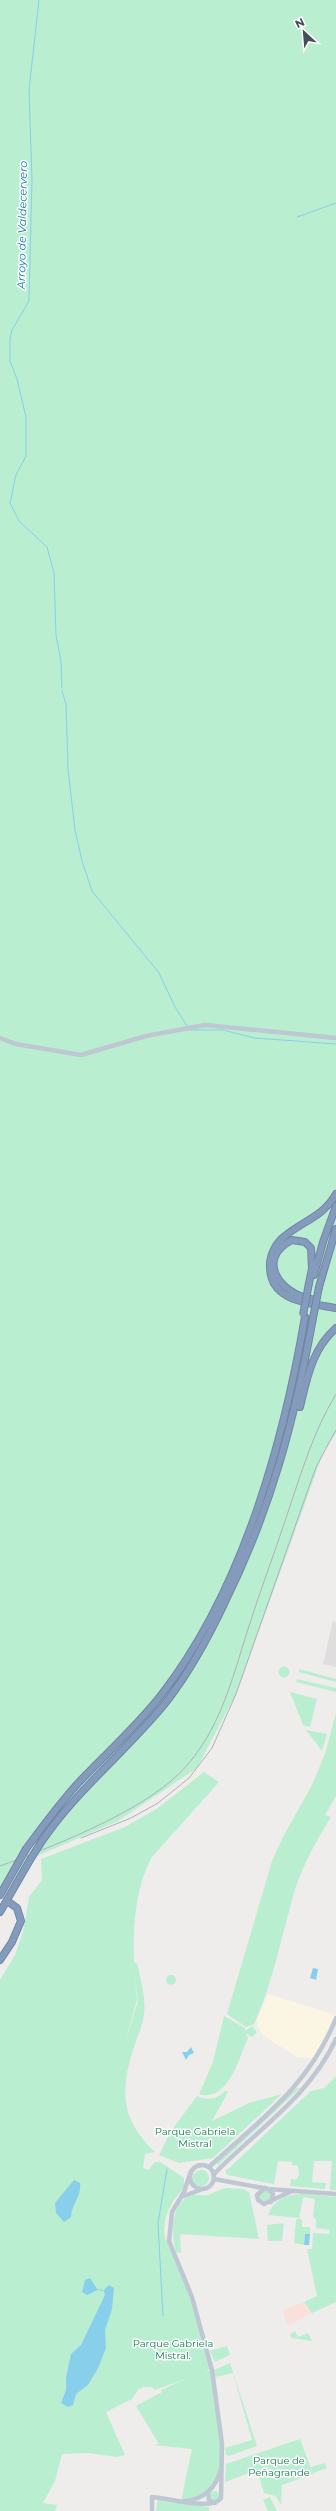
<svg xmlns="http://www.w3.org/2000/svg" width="336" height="2511" font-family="Montserrat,sans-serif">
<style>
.commercial{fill:#fbf6e4}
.education{fill:#e0ddde}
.medical{fill:#fae0db}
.green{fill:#b9eed1;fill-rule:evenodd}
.water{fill:#87cfeb}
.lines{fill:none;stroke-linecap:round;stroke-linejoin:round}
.stream{stroke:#87cfeb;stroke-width:1}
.highway-casing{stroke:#6f86a7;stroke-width:8}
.minor{stroke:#bfc7d2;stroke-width:4.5}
.highway{stroke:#849bbc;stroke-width:6}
.rail{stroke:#aeb1b7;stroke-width:1}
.highway-bridge-casing{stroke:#6f86a7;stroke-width:8;stroke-linecap:butt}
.highway-bridge{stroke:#849bbc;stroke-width:6}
.labels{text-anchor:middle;stroke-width:3;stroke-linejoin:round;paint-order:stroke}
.park-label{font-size:10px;fill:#17794f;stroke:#fff}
.water-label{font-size:11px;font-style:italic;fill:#0d7aa4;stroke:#fff}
</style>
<rect width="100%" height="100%" fill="#efecec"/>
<path class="commercial" d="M268,1994L336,2015L316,2058L297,2057L264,2036L257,2026V2019Z"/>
<path class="education" d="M333,1621L336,1622V1667L323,1664Z"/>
<path class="medical" d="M304,2302L312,2313L290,2325L286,2323L283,2310Z"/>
<path class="green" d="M0,0H336V1433L324,1451L236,1694L197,1768L118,1821L28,1860L0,1897Z
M278.5 1672a5.5 5.5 0 1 1 11 0a5.5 5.5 0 1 1-11 0Z
M299,1669L336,1679V1682L299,1672Z
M297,1679L336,1688V1692L296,1682Z
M290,1692L317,1699L310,1727L303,1725Z
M336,1713V1796L325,1815L331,1817C316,1841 302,1866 294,1893C281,1938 273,1982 254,2024L246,2027L227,2014L272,1861L283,1837L312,1785L325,1754Z
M306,1730L327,1734L322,1751Z
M204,1772L219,1782L152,1857C135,1888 133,1927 134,1962L137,1964C141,1981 146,1998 144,2015C143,2025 137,2037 134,2047C120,2090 120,2119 155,2152L145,2154L143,2168L148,2170L155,2162H160L184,2178V2187C171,2203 160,2218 166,2241L170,2242L186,2281L211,2369L204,2372L212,2370L222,2462L216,2479L206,2493L181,2501L192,2449L154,2445L159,2444L136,2406L162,2392L161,2390L185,2379L155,2390L152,2387H143L138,2390L132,2399L106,2412L125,2455L117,2457L88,2453L62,2454L55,2481L43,2503L57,2505L55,2511H0V1980L15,1955L23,1932L29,1897L42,1880L41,1859L125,1827L158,1808ZM135,1977L138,2001L124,2046L137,2000Z
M166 1980a5 5 0 1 1 10 0a5 5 0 1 1-10 0Z
M224,2016L245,2028V2031L252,2026L257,2032L252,2037L246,2033L248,2038C239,2058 228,2103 199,2094L213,2062Z
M336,2076V2190H330L332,2161H314L312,2182L326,2183L325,2189L290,2186L291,2179L296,2180L299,2175L298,2166L292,2165V2162L278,2161L274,2184L227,2175L225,2171L228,2169L311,2091L324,2088Z
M297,2088H300L218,2165L216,2163Z
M225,2091L228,2092L212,2121L249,2103L282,2094L213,2158L179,2163L159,2155L171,2131L197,2096C207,2101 218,2099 225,2091Z
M193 2178a8 8 0 1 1 16 0a8 8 0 1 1-16 0Z
M227,2188L243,2189L249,2192L259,2239L180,2234L181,2253L176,2252C171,2236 170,2202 192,2195C198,2194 205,2197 210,2194C216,2192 220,2189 227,2188Z
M262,2191H268L271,2196L267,2203L260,2200L259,2194Z
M304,2194L336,2197V2302L312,2313L304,2302L317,2296L307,2249H312L313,2233L329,2234L330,2230L316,2228V2220L313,2217L315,2199L303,2197L299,2218L302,2221V2227H310V2234H305L304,2245L294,2243L296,2220L299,2218L268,2215C274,2199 288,2194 304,2194Z
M284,2223L282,2241H268L267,2225Z
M295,2331L298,2337L308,2333L312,2341L292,2338L290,2335Z
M227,2346L230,2355L215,2362L210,2351Z
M230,2363L257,2446L229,2456L226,2455L225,2448L252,2440L233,2373L215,2377L214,2370Z
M300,2439L313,2474L282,2485L281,2505L276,2496L264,2493L257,2470L225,2482L226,2464Z
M324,2463L327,2468L313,2473L311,2467Z
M209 2496a5 5 0 1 1 10 0a5 5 0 1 1-10 0Z
M270,2497L277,2511H268L263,2500Z
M158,2499L209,2507V2511H156Z"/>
<path class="water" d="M313,1968L318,1969L316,1980L310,1978Z
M191,2047L194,2053L189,2055L186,2060L182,2052H187Z
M74,2180L80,2183C82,2196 71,2205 71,2217L64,2222L56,2213L55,2203Z
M305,2234H310L309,2245H304Z
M90,2278L97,2289L104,2290L109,2285L114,2288L112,2309L105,2330L106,2348L98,2368L88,2385L76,2394L73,2405L68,2407L61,2403L66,2390V2378L71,2354L81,2345L105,2295L104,2291C95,2289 95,2292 87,2295L82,2292L85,2280Z"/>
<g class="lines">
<path class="stream" d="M39,0L29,90L32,180L29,301L12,330L10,339V361L17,379L26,417V456L16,475L10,503L19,521L47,547L54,573L56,635L61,661L62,688
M297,217L336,203
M62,691L66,704L68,769L75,830L82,861L92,891L159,973L175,1007L187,1026
M191,1030H223L255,1038L336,1044
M163,2316L158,2223L167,2169"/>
<g class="highway-casing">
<path id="highway" d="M336,1194C324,1216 303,1221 285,1236C276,1243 270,1254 270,1265C269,1302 309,1303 336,1308
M314,1275L323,1242L336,1206
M309,1283L312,1269L311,1248L305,1242L292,1240C255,1259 280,1294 311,1299
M319,1287L336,1229
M300,1407C307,1378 312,1349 336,1328
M40,1844C75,1791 127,1751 167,1701C190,1671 208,1638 224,1604C271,1509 294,1422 313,1318
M26,1849C44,1825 61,1801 82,1779C109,1751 138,1725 162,1694C243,1589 283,1445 305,1317
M0,1895L17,1865
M0,1912L30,1860
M0,1960L12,1942L21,1921L17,1908L10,1903"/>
</g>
<path class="minor" d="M0,1038L16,1044L81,1055L146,1036L205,1025L336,1038
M190 2177a12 12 0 1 1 24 0a12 12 0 1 1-24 0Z
M209,2167C261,2119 309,2086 336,2018
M214,2174C257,2130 310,2096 336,2039
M214,2179L268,2189L336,2194
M265,2188L257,2195L258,2200L264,2204L292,2191
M268,2189L273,2194L271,2202
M181,2197L200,2190
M208,2493L209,2500L215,2503
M185,2501C205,2499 216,2488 221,2469
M152,2511V2497C168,2498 213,2511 221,2498L222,2444L212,2370L192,2297L169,2241L172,2212L184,2192L191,2171"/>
<use href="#highway" class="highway"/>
<path class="rail" d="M81,1838L131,1818L158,1803L189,1778L212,1748L236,1694L316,1467L336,1430
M0,1866C52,1847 130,1816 171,1781C218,1741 231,1682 249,1626C261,1588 275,1552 287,1515C301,1474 313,1432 336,1394"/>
<g class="highway-bridge-casing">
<path id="highway-bridge" d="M303,1315L309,1283
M313,1318L319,1287
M30,1860L40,1844
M17,1865L26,1849"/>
</g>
<use href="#highway-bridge" class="highway-bridge"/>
</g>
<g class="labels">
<g class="park-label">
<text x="195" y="2135">Parque Gabriela<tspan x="195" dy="12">Mistral</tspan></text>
<text x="173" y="2347">Parque Gabriela<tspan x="173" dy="12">Mistral.</tspan></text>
<text x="279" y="2464">Parque de<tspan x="279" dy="12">Peñagrande</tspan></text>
</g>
<g class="water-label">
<text transform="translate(22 225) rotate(-89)" y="4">Arroyo de Valdecervero</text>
</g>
</g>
<g transform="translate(304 32) rotate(334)" stroke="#ffffff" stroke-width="3" paint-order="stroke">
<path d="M0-3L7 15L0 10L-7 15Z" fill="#454e59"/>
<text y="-6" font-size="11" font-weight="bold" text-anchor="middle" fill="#454e59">N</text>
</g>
</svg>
